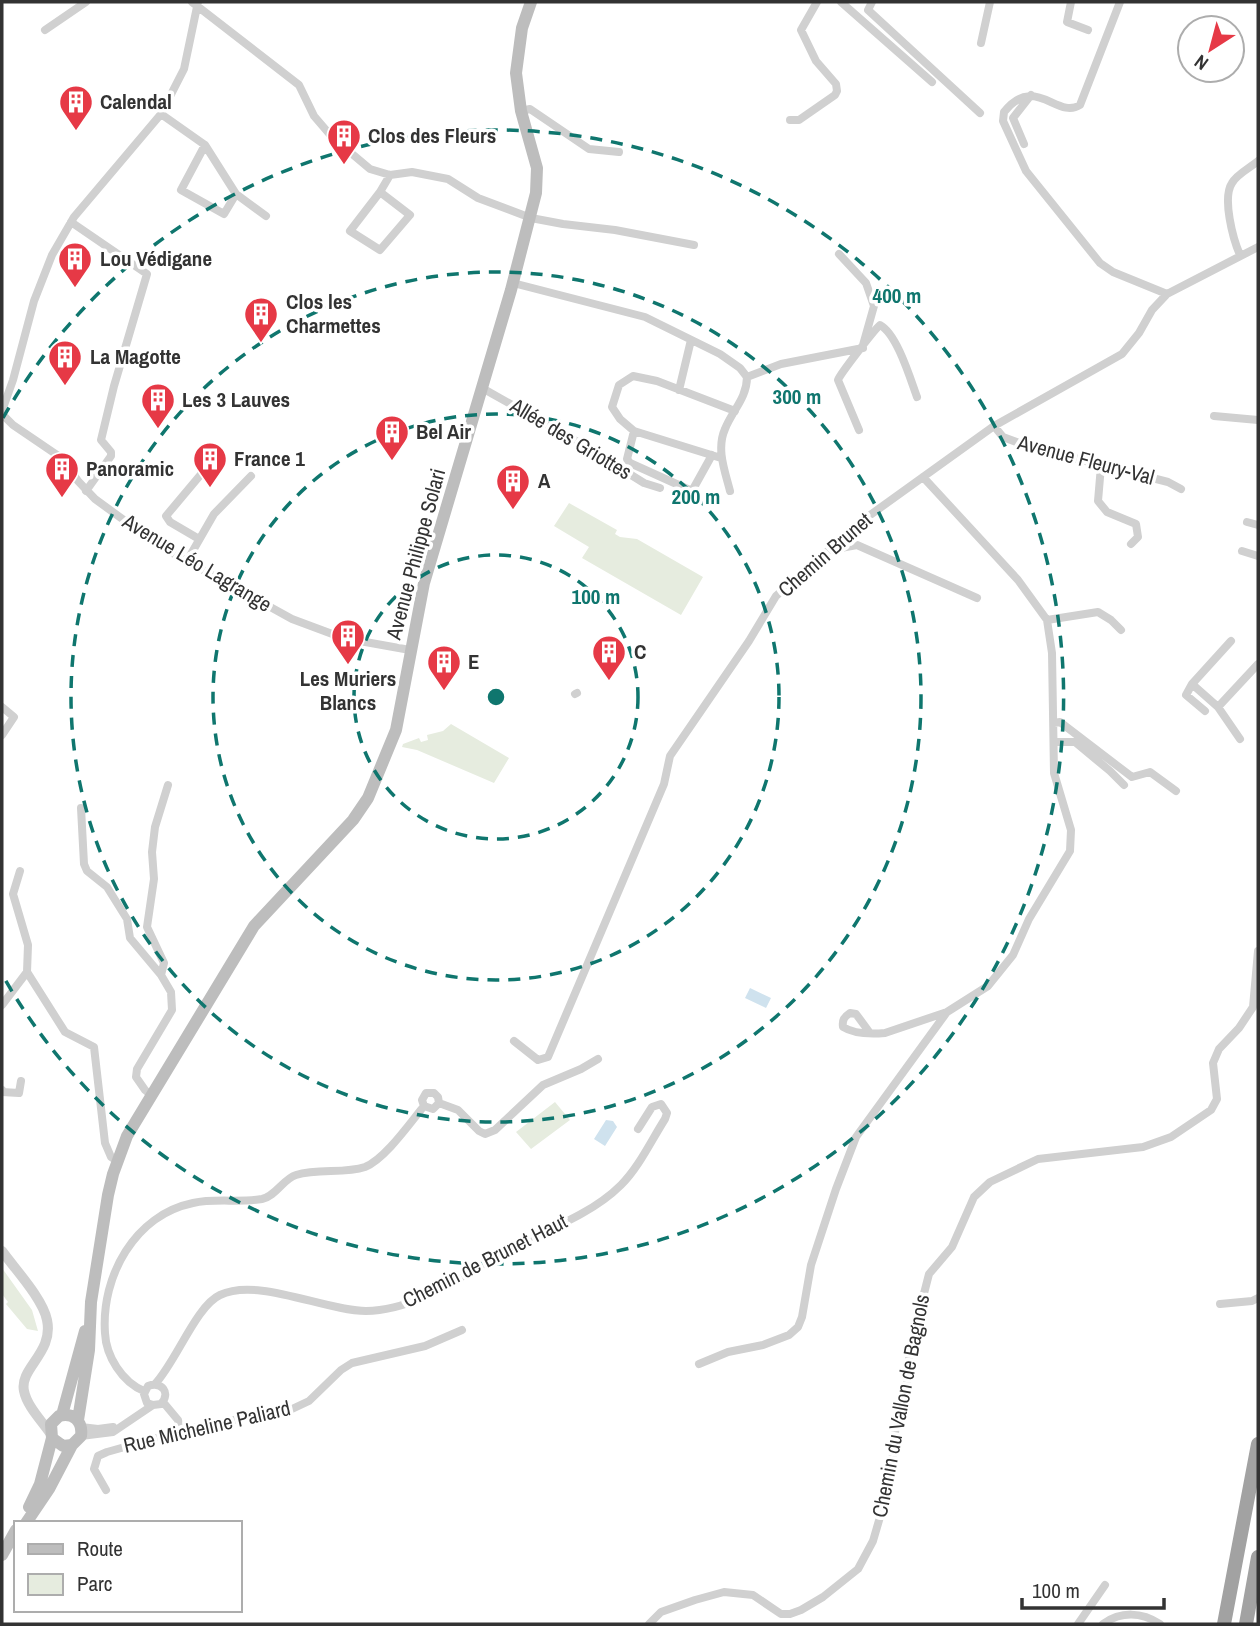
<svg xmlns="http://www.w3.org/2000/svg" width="1260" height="1626" font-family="'Archivo Narrow',sans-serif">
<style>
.green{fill:#e6ecdf}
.water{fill:#cfe2ee}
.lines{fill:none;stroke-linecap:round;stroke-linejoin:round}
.minor{stroke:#d0d0d0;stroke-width:8}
.tertiary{stroke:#d0d0d0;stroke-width:10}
.secondary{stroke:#bdbdbd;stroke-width:12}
.trunk{stroke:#a2a2a2;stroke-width:14}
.ring{fill:none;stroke:#0f766e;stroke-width:3.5;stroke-dasharray:12 9}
.labels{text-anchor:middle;stroke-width:7;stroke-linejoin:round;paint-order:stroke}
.poi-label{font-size:21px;font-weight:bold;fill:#333;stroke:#fff;text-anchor:start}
.street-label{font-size:21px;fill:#333;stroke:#fff}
.centre{fill:#0f766e;stroke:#fff;stroke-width:3.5}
.ring-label{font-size:21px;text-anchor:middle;font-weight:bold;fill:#0f766e;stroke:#fff;stroke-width:7;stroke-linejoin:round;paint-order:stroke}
</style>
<rect width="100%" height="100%" fill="#fff"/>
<path class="green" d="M569,503L617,530L615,534L620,537L637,539L703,577L681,615L582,558L589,547L554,526Z
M451,724L509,758L494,783L417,750L402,747L403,744L419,738L421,742L428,740L427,735L443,731Z
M555,1102L570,1120L531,1149L516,1132Z
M2,1268L32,1310L38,1331L27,1329L6,1304L8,1302L2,1294Z"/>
<path class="water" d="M750,988L771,998L766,1008L745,998Z
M606,1120L613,1121L617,1127L605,1146L594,1139Z"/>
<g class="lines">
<path class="minor" d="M192,2L299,85L314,116L332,137L370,169L390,175L412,172L448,179L478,198L531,218L563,224L615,230L694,245
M841,2L932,82
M872,2L868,10L980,113
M1071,2L1067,22L1088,30
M1120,2L1080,105C1057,120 1035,73 1004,112L1003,121L1026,171L1100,263L1113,272L1167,294
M45,30L86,2
M981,43L990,2
M521,111L530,109L589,149L619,152
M161,114L205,145L181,190L224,214L236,194L205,145
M790,120H799L835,95L837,91L836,84L816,61L801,30L817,2
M1024,144L1013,118L1031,95
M380,192L410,215L380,250L350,231L380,192L390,175
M236,194L266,216
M71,222L147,274L114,386L101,440L111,452V456L86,491
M839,254L866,283L874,306L863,345
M1240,255C1233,239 1222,198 1232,183C1237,174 1250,168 1258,161
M513,283L645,317L720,354L740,368L747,377
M482,388L578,442L644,483L660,488
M679,390L691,340
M3,408L13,380L34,301L52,255L74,217L161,114L184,69L198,2
M2,414L13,425L63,459L78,481L95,499L158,545L292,619L343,638L410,650
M1214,416L1258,420
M994,426L1003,437L1027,446L1168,482L1181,489
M859,430L838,380C840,374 875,329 880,325C897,334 910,378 917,397
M634,431L627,459L630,463L692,491L712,455
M721,458L634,431L620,419L612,407L619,385L633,376L657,381L735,411
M1101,466L1098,501L1107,512L1136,524L1138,537L1131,544
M730,491C725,471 716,449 725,429C732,411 747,398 747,377L781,364L863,348
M1247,522L1258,525
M199,539L170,522L166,516L218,454
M830,550L857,545L977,598
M1242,551L1258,556
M187,561L214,514L251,476
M1047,620L1098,612L1111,620L1121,630
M1192,684L1186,695L1205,711
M575,694L577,693
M2,707L14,717L2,735
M1218,707L1192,684L1231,641
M1054,723L1060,722L1132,777L1150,772L1176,791
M1240,739L1218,707L1258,664
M1054,742H1075L1110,771L1124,785
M81,808L84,864L87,871L107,887L127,919L130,938L161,975
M27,972L65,1032L94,1047L105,1143L111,1157L117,1161
M2,1005L27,972L28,945L13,894L20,871
M870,1033L856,1014L850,1013C844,1017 842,1020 843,1027C854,1034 873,1034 885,1033L947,1012L988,986L1013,955L1029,919L1070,851L1071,830L1054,773L1052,653L1047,620L1018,580L923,477
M514,1041L538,1060L548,1057L664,784L670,756L749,641L776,596L866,518L994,426L1122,354L1139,333L1152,310L1167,294L1258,247
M2,1090V1092L19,1093L21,1081
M151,1095L145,1090L136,1077L137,1069L172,1010L171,992L161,975L164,963L147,927L154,879L152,852L155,827L168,785
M439,1103L458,1110L479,1131L485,1134L495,1130L543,1085L581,1069L598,1059
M1220,1304L1252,1301L1258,1298
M699,1364L728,1352L763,1345L789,1335L798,1327L802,1317L811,1265L836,1189L856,1137L947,1012
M155,1384C176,1362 196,1306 220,1295C258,1277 325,1311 366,1311C424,1311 478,1262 529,1239C560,1225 596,1210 621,1185C639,1167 651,1141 665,1119L667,1113L661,1104L652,1107L638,1129
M144,1391C122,1382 106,1356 105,1333C101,1276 135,1215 193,1203C215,1198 239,1203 262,1199C276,1196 283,1179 296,1175C318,1168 344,1174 365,1167C385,1159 410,1123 424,1106L422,1100L426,1093H434L438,1097L439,1103L433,1109L424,1106
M163,1402L178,1420L180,1431
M81,1427L98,1429L113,1427
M81,1436L113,1432L153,1405L161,1404C171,1393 162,1381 148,1386L144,1394L147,1403L153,1405
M106,1490L94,1469L98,1456L107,1452L192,1428L292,1409L309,1401L341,1370L352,1363L425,1346L462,1330
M649,1624L661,1612L695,1600L724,1592L753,1595L781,1614H790L801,1610L823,1597L858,1569L873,1541L887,1493L894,1447L896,1420L907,1383L910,1348L929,1274L952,1247L974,1197L990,1182L1038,1159L1143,1147L1171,1137L1211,1110L1217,1099L1213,1063L1219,1049L1239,1028L1253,1007L1258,951
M1078,1624L1105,1585
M1103,1624C1121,1611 1142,1612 1160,1624"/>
<path class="tertiary" d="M2,1251C15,1269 43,1299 47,1320C54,1353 19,1368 24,1391C27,1406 41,1420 50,1433"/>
<path class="secondary" d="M62,1415L85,1331
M78,1420L89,1350L91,1302L108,1195L113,1174L127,1136L254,926L353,820L368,798L396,730L424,583L511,290L536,193L537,168L521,111L516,73L522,28L531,2
M29,1507L40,1484L52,1438
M26,1523L49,1489L72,1445L81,1436C83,1421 73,1412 59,1416L51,1424L52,1438L63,1446L72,1445
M2,1555L16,1530"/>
<path class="trunk" d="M1224,1624L1258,1444
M1246,1624L1258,1557"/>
</g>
<g class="ring">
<circle cx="496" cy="697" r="142"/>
<circle cx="496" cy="697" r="283"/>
<circle cx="496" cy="697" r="425"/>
<path d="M3 418A567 567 0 1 1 3 976"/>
</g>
<defs>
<g id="building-pin" transform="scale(1.75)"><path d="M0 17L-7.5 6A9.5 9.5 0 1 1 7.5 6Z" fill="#e63946" stroke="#fff"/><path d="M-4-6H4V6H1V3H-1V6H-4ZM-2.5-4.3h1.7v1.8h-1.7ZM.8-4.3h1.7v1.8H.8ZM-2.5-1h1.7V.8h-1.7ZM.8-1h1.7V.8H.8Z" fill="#fff"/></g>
</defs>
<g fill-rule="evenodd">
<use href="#building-pin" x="76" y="102"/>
<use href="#building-pin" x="344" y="136"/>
<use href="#building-pin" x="75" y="259"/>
<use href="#building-pin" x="261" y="314"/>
<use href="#building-pin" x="65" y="357"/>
<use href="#building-pin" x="158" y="400"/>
<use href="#building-pin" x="392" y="432"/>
<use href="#building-pin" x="210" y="459"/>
<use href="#building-pin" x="62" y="469"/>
<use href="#building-pin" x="513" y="481"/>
<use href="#building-pin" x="348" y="636"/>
<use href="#building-pin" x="609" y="652"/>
<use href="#building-pin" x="444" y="662"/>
</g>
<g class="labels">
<g class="poi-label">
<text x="100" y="109">Calendal</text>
<text x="368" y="143">Clos des Fleurs</text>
<text x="100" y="266">Lou Védigane</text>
<text x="286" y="309">Clos les<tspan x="286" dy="24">Charmettes</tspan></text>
<text x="90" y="364">La Magotte</text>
<text x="182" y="407">Les 3 Lauves</text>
<text x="416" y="439">Bel Air</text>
<text x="234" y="466">France 1</text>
<text x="86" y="476">Panoramic</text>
<text x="538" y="488">A</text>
<text x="634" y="659">C</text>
<text x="468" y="669">E</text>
<text x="348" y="686" text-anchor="middle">Les Muriers<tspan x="348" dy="24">Blancs</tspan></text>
</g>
<g class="street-label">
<text transform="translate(571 439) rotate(31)" y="7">Allée des Griottes</text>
<text transform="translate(1086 460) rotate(15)" y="7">Avenue Fleury-Val</text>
<text transform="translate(416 554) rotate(-75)" y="7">Avenue Philippe Solari</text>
<text transform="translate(825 555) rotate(-41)" y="7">Chemin Brunet</text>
<text transform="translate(197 563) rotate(31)" y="7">Avenue Léo Lagrange</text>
<text transform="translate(485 1261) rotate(-27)" y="7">Chemin de Brunet Haut</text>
<text transform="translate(901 1406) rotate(-79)" y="7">Chemin du Vallon de Bagnols</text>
<text transform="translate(207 1427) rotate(-13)" y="7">Rue Micheline Paliard</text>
</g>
</g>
<circle cx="496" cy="697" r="10" class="centre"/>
<g class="ring-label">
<text x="897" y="303">400 m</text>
<text x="797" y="404">300 m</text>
<text x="696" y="504">200 m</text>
<text x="596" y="604">100 m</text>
</g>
<rect width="1260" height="1626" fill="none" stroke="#333333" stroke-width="7"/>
<rect x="14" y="1521" width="228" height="91" fill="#ffffff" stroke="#adadad" stroke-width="2"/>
<rect x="28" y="1544" width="35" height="10" fill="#bdbdbd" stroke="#adadad" stroke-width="2"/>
<text x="77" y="1556" font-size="21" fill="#333333">Route</text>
<rect x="28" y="1574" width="35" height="21" fill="#e6ecdf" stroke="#adadad" stroke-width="2"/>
<text x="77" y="1591" font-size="21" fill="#333333">Parc</text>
<g transform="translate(1211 49) rotate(216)"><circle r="33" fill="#ffffff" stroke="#adadad" stroke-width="2"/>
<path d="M0-5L12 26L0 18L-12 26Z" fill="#e63946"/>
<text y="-10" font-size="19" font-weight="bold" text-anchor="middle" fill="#333333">N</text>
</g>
<path d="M1022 1598v10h142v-10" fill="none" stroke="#333333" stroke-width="3.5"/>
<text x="1032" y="1598" font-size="21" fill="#333333" stroke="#ffffff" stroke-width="5" paint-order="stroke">100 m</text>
</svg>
